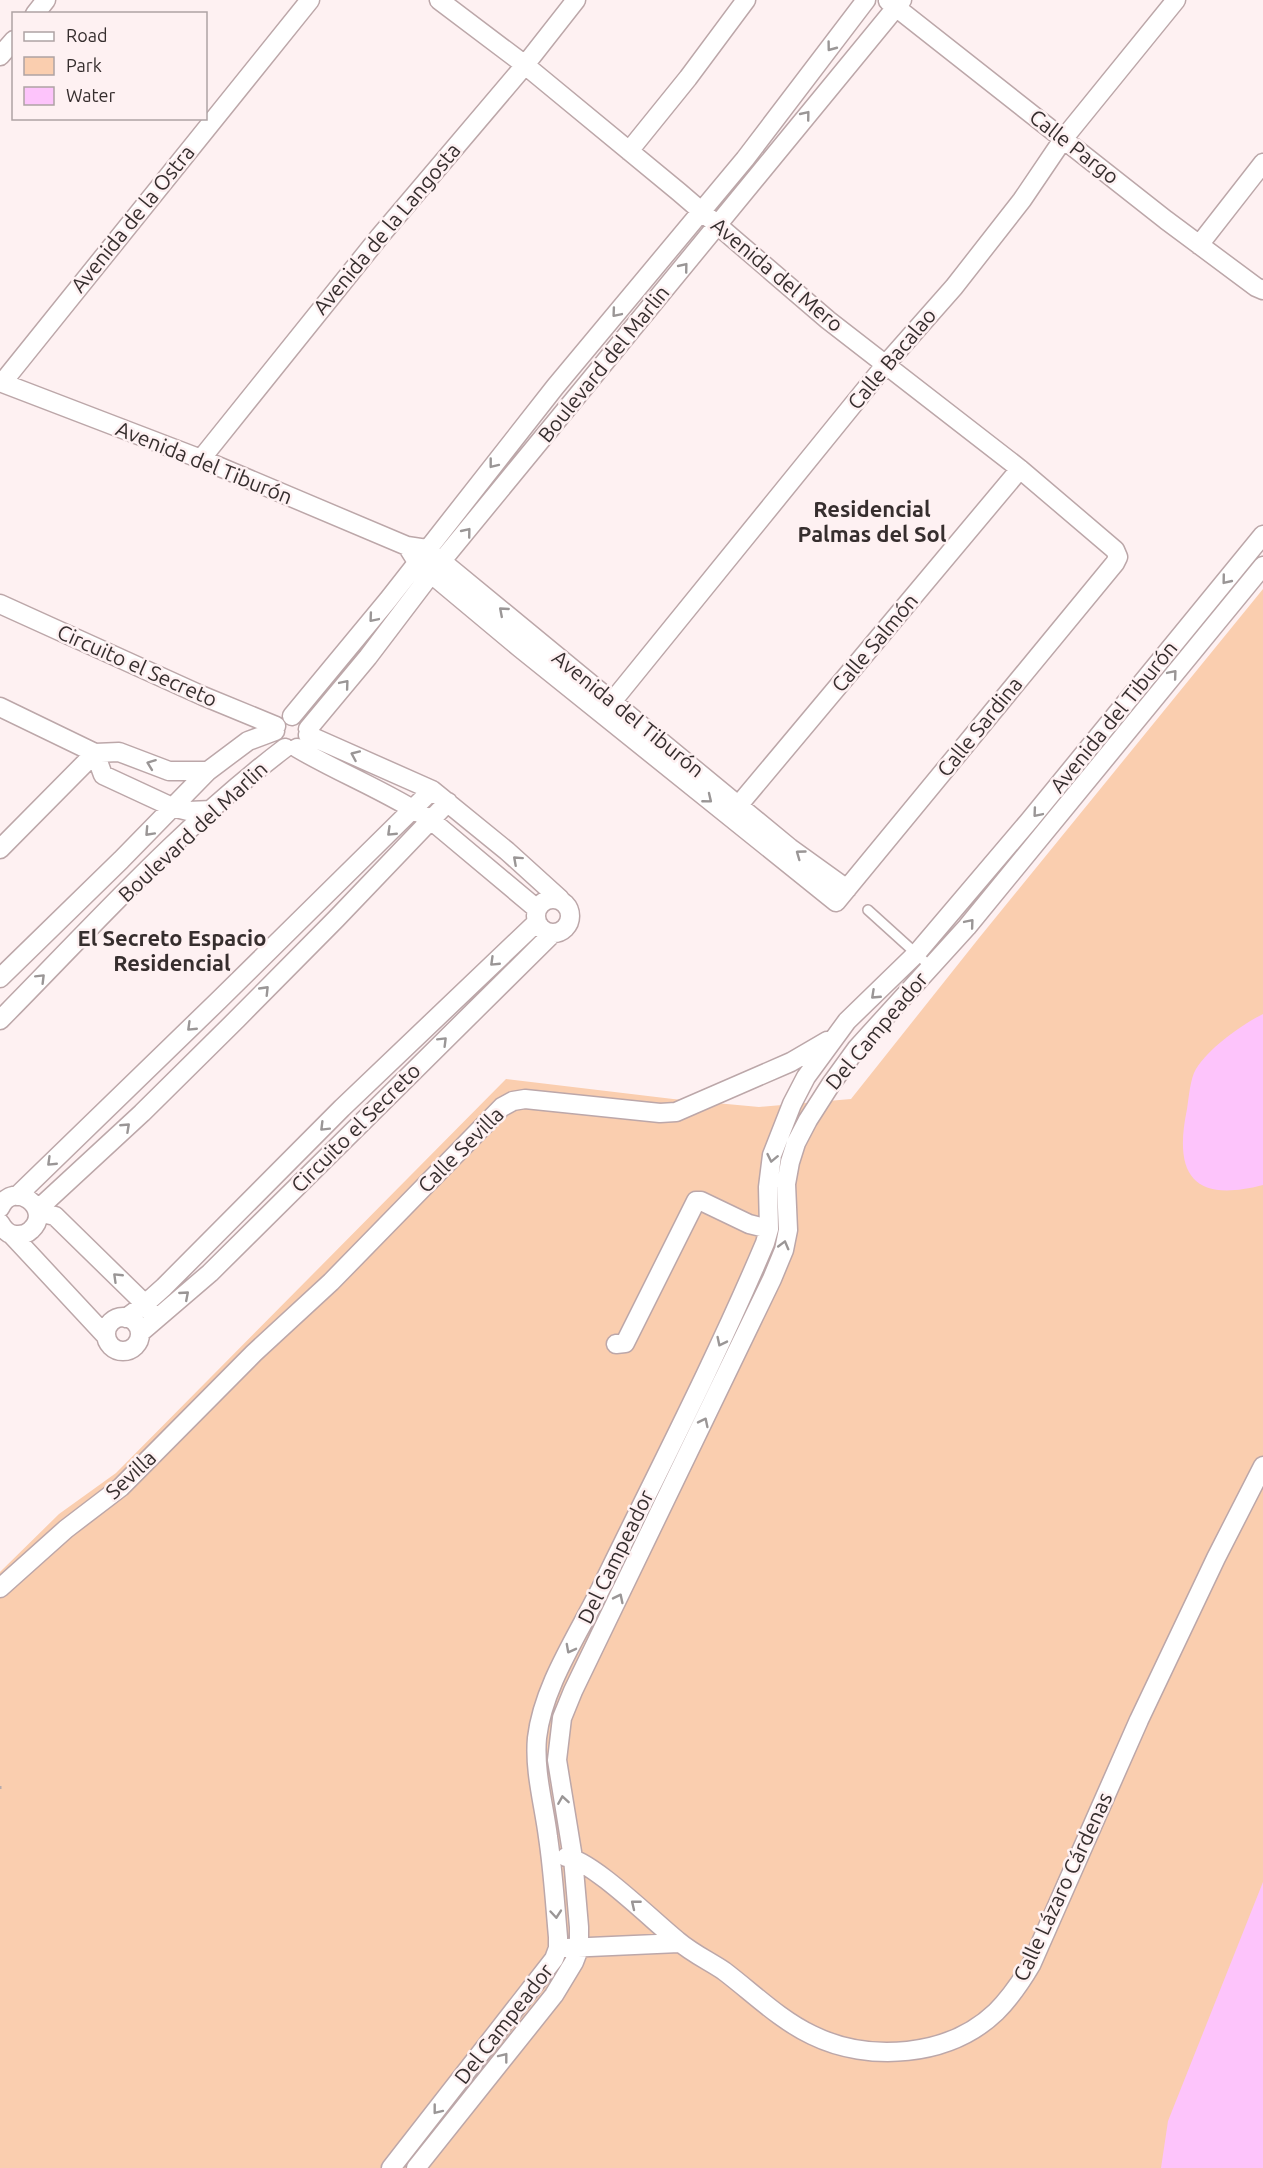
<svg xmlns="http://www.w3.org/2000/svg" width="1263" height="2168" font-family="Ubuntu,sans-serif">
<style>
.green{fill:#faceaf}
.water{fill:#fdc4fb}
.lines{fill:none;stroke-linecap:round;stroke-linejoin:round}
.lane-casing{stroke:#bca7a9;stroke-width:12}
.street-casing{stroke:#bca7a9;stroke-width:21}
.path{stroke:#b7abac;stroke-width:3;stroke-dasharray:4.5 4.5;stroke-linecap:butt}
.lane{stroke:#fff;stroke-width:9}
.street{stroke:#fff;stroke-width:18}
.oneway{stroke:#9a9696}
.labels{text-anchor:middle;stroke-width:5;stroke-linejoin:round;paint-order:stroke}
.street-label{font-size:21px;fill:#362e2e;stroke:#fef1f2}
.neighbourhood-label{font-size:22px;font-weight:bold;fill:#362e2e;stroke:#fef1f2}
</style>
<rect width="100%" height="100%" fill="#fef1f2"/>
<path class="green" d="M1263,589V2168H0V1572L59,1514L116,1473L506,1079L673,1099L759,1107L851,1099L979,938Z"/>
<path class="water" d="M1263,1014V1185C1194,1203 1173,1176 1187,1109C1189,1097 1190,1079 1196,1069C1209,1048 1241,1025 1263,1014Z
M1263,1882V2168H1161L1168,2121Z"/>
<g class="lines">
<g class="lane-casing">
<path id="lane" d="M868,910L931,967"/>
</g>
<g class="street-casing">
<path id="street" d="M888,1L1166,220L1256,287L1263,290
M35,14L46,0
M0,56L14,40
M629,151L688,78L746,0
M1199,245L1263,163
M0,382L201,459L407,546L427,549L790,848L847,889
M2,383L310,0
M201,459L380,236L525,65L576,0
M407,546L417,562L520,648L836,902L1115,563L1118,557L1115,550L1020,469L828,320L679,192L525,65L439,0
M0,604L203,696L276,726
M0,707L95,753L119,752L169,771H208
M607,708L886,364L954,287L1022,200L1064,138L1176,0
M292,716L388,600L555,387L745,159L866,0
M308,729L368,657L431,574L902,0
M308,735L432,790L507,851L560,899
M297,748C341,774 389,792 432,821L537,909
M95,753L103,775L172,807L188,811L212,810
M732,813L1020,469
M0,849L95,753
M536 916a17 17 0 1 1 34 0a17 17 0 1 1-34 0Z
M0,978L121,860L208,771L248,741L275,731
M0,1020C92,927 181,827 285,748
M17,1196L219,1000L432,790
M0,1208C13,1178 54,1209 31,1230C28,1233 23,1235 18,1235C10,1236 4,1230 0,1223
M37,1210L142,1113L237,1019L336,919L448,802
M38,1212L55,1216L145,1304L152,1314
M11,1234L106,1336
M106 1334a17 17 0 1 1 34 0a17 17 0 1 1-34 0Z
M126,1318L145,1304L164,1287L342,1108L537,922
M140,1333L210,1273L553,933
M616,1344L625,1343L696,1201H701L749,1224L769,1229
M0,1588L66,1529L121,1487L254,1353L331,1282L502,1107L513,1101L525,1099L660,1113L676,1112L791,1062L827,1041
M566,1857C592,1860 655,1923 678,1941C692,1953 709,1961 724,1971C753,1993 780,2020 812,2035C869,2063 949,2057 996,2012C1010,1998 1021,1982 1031,1965L1139,1720L1216,1558L1263,1466
M567,1948L679,1943
M391,2168L554,1959L558,1948V1937C555,1904 553,1870 548,1837C544,1805 534,1771 537,1738C543,1685 580,1632 603,1584C658,1471 716,1359 765,1243L769,1229L768,1187L772,1155L792,1104L806,1077L847,1021L916,954L1029,821L1263,535
M416,2168L554,1995L574,1962L579,1949V1927L573,1858L557,1760L562,1718L573,1691L772,1279L784,1250L788,1230L786,1184L790,1162L796,1143L808,1120L831,1084L857,1048L967,927L1263,566"/>
</g>
<path class="path" d="M0,1786V1789"/>
<use href="#lane" class="lane"/>
<use href="#street" class="street"/>
</g>
<defs><path id="oneway-chevron" d="M-2-3.5L2.5 0L-2 3.5" fill="none" stroke-width="1.6" stroke-linecap="round" stroke-linejoin="round" transform="scale(1.5)"/></defs>
<g class="oneway">
<use href="#oneway-chevron" transform="translate(831 47) rotate(127)"/>
<use href="#oneway-chevron" transform="translate(806 115) rotate(-51)"/>
<use href="#oneway-chevron" transform="translate(684 267) rotate(-51)"/>
<use href="#oneway-chevron" transform="translate(616 313) rotate(130)"/>
<use href="#oneway-chevron" transform="translate(493 464) rotate(128)"/>
<use href="#oneway-chevron" transform="translate(467 532) rotate(-51)"/>
<use href="#oneway-chevron" transform="translate(1226 580) rotate(129)"/>
<use href="#oneway-chevron" transform="translate(503 611) rotate(-139)"/>
<use href="#oneway-chevron" transform="translate(373 618) rotate(130)"/>
<use href="#oneway-chevron" transform="translate(1173 674) rotate(-50)"/>
<use href="#oneway-chevron" transform="translate(345 684) rotate(-50)"/>
<use href="#oneway-chevron" transform="translate(355 755) rotate(-156)"/>
<use href="#oneway-chevron" transform="translate(151 764) rotate(-159)"/>
<use href="#oneway-chevron" transform="translate(708 799) rotate(39)"/>
<use href="#oneway-chevron" transform="translate(1037 813) rotate(130)"/>
<use href="#oneway-chevron" transform="translate(149 832) rotate(133)"/>
<use href="#oneway-chevron" transform="translate(391 832) rotate(136)"/>
<use href="#oneway-chevron" transform="translate(800 854) rotate(-144)"/>
<use href="#oneway-chevron" transform="translate(517 860) rotate(-138)"/>
<use href="#oneway-chevron" transform="translate(970 923) rotate(-50)"/>
<use href="#oneway-chevron" transform="translate(494 962) rotate(136)"/>
<use href="#oneway-chevron" transform="translate(41 978) rotate(-45)"/>
<use href="#oneway-chevron" transform="translate(265 990) rotate(-46)"/>
<use href="#oneway-chevron" transform="translate(875 995) rotate(137)"/>
<use href="#oneway-chevron" transform="translate(191 1027) rotate(136)"/>
<use href="#oneway-chevron" transform="translate(443 1041) rotate(-45)"/>
<use href="#oneway-chevron" transform="translate(126 1127) rotate(-43)"/>
<use href="#oneway-chevron" transform="translate(324 1127) rotate(135)"/>
<use href="#oneway-chevron" transform="translate(772 1158) rotate(102)"/>
<use href="#oneway-chevron" transform="translate(51 1162) rotate(136)"/>
<use href="#oneway-chevron" transform="translate(784 1245) rotate(-75)"/>
<use href="#oneway-chevron" transform="translate(117 1277) rotate(-136)"/>
<use href="#oneway-chevron" transform="translate(185 1295) rotate(-41)"/>
<use href="#oneway-chevron" transform="translate(721 1342) rotate(116)"/>
<use href="#oneway-chevron" transform="translate(704 1422) rotate(-64)"/>
<use href="#oneway-chevron" transform="translate(619 1598) rotate(-64)"/>
<use href="#oneway-chevron" transform="translate(570 1649) rotate(118)"/>
<use href="#oneway-chevron" transform="translate(563 1800) rotate(-99)"/>
<use href="#oneway-chevron" transform="translate(635 1904) rotate(-141)"/>
<use href="#oneway-chevron" transform="translate(556 1914) rotate(85)"/>
<use href="#oneway-chevron" transform="translate(504 2057) rotate(-52)"/>
<use href="#oneway-chevron" transform="translate(437 2110) rotate(128)"/>
</g>
<g class="labels">
<g class="street-label">
<text transform="translate(1074 147) rotate(38)" y="7">Calle Pargo</text>
<text transform="translate(133 219) rotate(-51)" y="7">Avenida de la Ostra</text>
<text transform="translate(387 229) rotate(-50)" y="7">Avenida de la Langosta</text>
<text transform="translate(777 275) rotate(40)" y="7">Avenida del Mero</text>
<text transform="translate(892 359) rotate(-50)" y="7">Calle Bacalao</text>
<text transform="translate(604 364) rotate(-51)" y="7">Boulevard del Marlin</text>
<text transform="translate(204 463) rotate(22)" y="7">Avenida del Tiburón</text>
<text transform="translate(875 643) rotate(-50)" y="7">Calle Salmón</text>
<text transform="translate(137 666) rotate(24)" y="7">Circuito el Secreto</text>
<text transform="translate(628 714) rotate(39)" y="7">Avenida del Tiburón</text>
<text transform="translate(1114 717) rotate(-51)" y="7">Avenida del Tiburón</text>
<text transform="translate(980 727) rotate(-51)" y="7">Calle Sardina</text>
<text transform="translate(193 832) rotate(-43)" y="7">Boulevard del Marlin</text>
<text transform="translate(877 1031) rotate(-50)" y="7">Del Campeador</text>
<text transform="translate(356 1128) rotate(-45)" y="7">Circuito el Secreto</text>
<text transform="translate(461 1150) rotate(-45)" y="7">Calle Sevilla</text>
<text transform="translate(131 1475) rotate(-43)" y="7">Sevilla</text>
<text transform="translate(616 1557) rotate(-64)" y="7">Del Campeador</text>
<text transform="translate(1063 1887) rotate(-65)" y="7">Calle Lázaro Cárdenas</text>
<text transform="translate(504 2024) rotate(-52)" y="7">Del Campeador</text>
</g>
<g class="neighbourhood-label">
<text x="872" y="517">Residencial<tspan x="872" dy="25">Palmas del Sol</tspan></text>
<text x="172" y="946">El Secreto Espacio<tspan x="172" dy="25">Residencial</tspan></text>
</g>
</g>
<rect x="12" y="12" width="195" height="108" fill="#fef1f2" stroke="#aea3a4" stroke-width="1.5"/>
<rect x="24" y="32" width="30" height="9" fill="#ffffff" stroke="#aea3a4" stroke-width="1.5"/>
<text x="66" y="42" font-size="18" fill="#362e2e">Road</text>
<rect x="24" y="57" width="30" height="18" fill="#faceaf" stroke="#aea3a4" stroke-width="1.5"/>
<text x="66" y="72" font-size="18" fill="#362e2e">Park</text>
<rect x="24" y="87" width="30" height="18" fill="#fdc4fb" stroke="#aea3a4" stroke-width="1.5"/>
<text x="66" y="102" font-size="18" fill="#362e2e">Water</text>
</svg>
